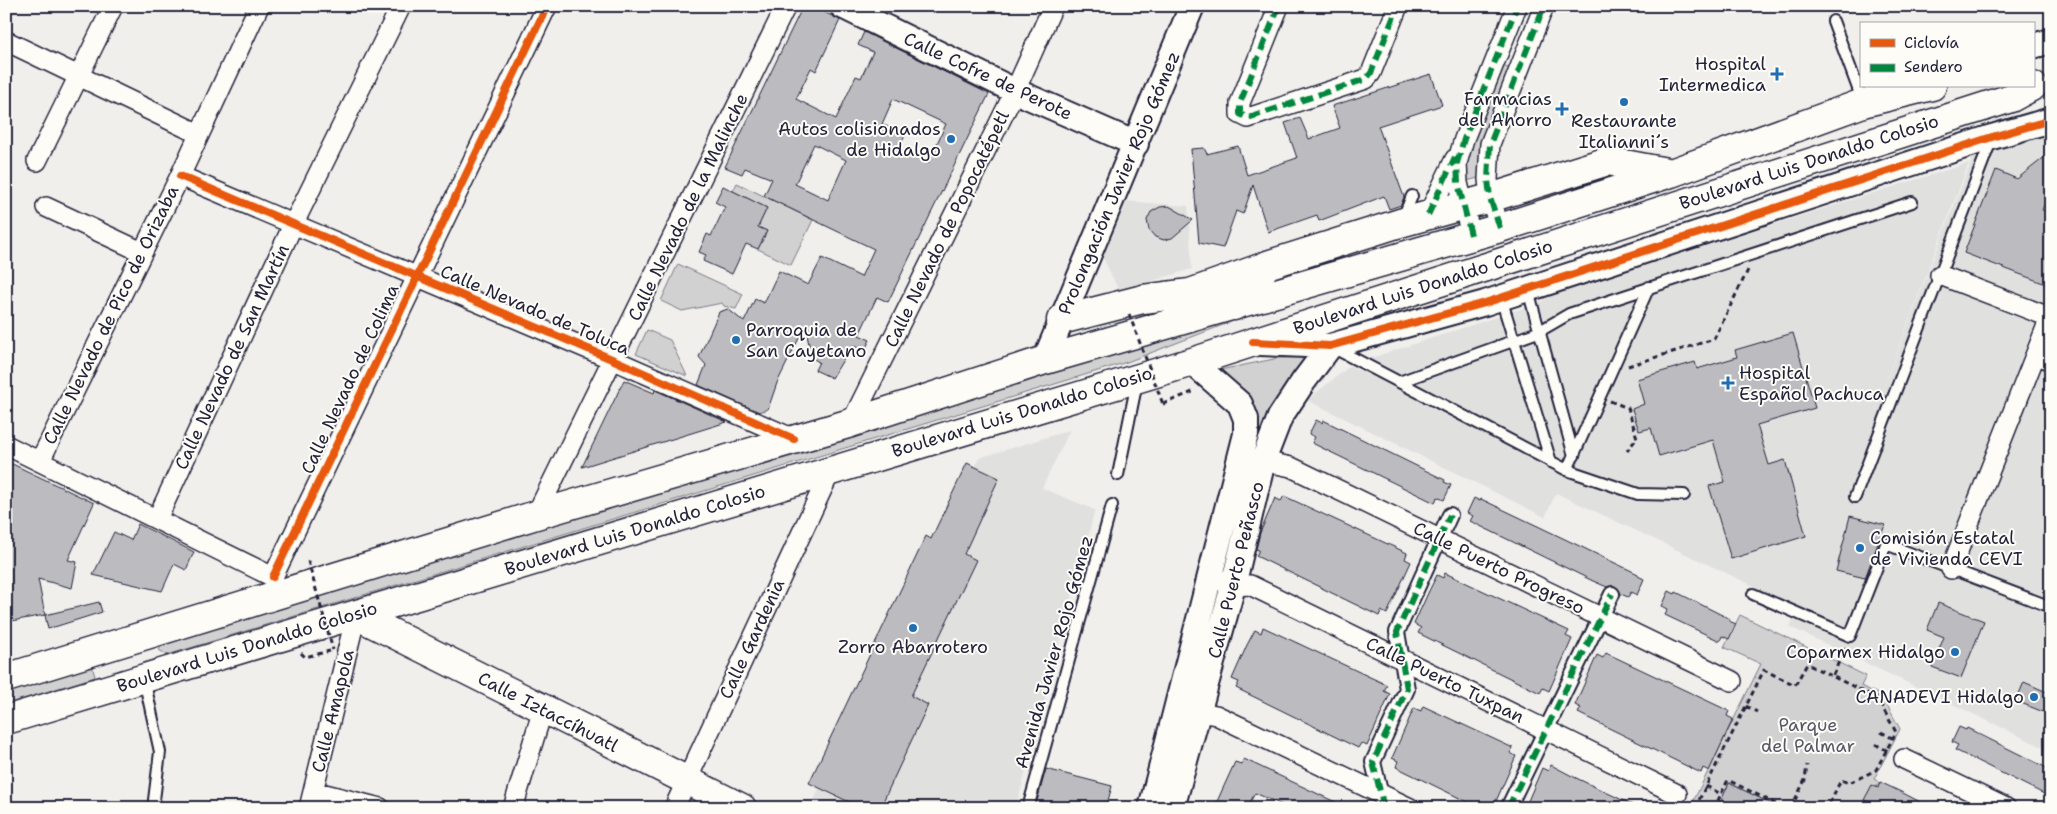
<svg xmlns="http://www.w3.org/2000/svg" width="2057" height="814" font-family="'Shantell Sans',sans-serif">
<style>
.built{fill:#e0e0df}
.green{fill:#d2d1d1;stroke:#7a7a86}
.building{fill:#bcbcc0;stroke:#22223b;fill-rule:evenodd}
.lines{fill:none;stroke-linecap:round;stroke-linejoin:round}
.service-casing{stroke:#22223b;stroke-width:14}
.pedestrian-casing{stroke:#22223b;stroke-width:18}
.minor-casing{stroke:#22223b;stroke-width:22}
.tertiary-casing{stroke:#22223b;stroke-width:28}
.secondary-casing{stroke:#22223b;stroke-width:31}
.primary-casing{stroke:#22223b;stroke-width:31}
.path{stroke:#22223b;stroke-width:3;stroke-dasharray:5 4;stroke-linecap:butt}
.service{stroke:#fdfcf7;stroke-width:10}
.pedestrian{stroke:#fdfcf7;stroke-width:14}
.minor{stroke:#fdfcf7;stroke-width:19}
.tertiary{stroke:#fdfcf7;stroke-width:24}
.secondary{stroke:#fdfcf7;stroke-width:28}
.primary{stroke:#fdfcf7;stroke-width:28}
.path-bridge{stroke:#22223b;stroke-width:3;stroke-dasharray:5 4;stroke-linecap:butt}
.quiet{stroke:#00873e;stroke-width:6;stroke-dasharray:12 6;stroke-linecap:butt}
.cycleway-casing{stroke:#fdfcf7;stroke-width:11}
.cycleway{stroke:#e8590c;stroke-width:8}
.poi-dot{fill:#1f6fb2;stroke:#fdfcf7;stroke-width:2}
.labels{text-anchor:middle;stroke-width:4;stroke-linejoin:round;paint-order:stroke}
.poi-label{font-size:18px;fill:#22223b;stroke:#fdfcf7;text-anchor:end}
.street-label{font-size:18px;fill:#22223b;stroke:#fdfcf7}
.park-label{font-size:18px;fill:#575768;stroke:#fdfcf7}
</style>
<rect width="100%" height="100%" fill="#f0efec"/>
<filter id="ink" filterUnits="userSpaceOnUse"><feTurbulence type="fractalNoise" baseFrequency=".02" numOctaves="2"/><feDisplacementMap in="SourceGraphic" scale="10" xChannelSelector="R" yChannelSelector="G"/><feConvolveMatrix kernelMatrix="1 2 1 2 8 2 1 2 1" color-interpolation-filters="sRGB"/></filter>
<g filter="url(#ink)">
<path class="built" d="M2051,111V751L1790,627L1798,607L1556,493L1545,517L1307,400L1350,366L1362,372L1368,359L1536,304L1561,291L1969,163L1869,425L1976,149Z
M1125,201L1188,206L1192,269L1119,291L1102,256Z
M1070,430L1042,488L1095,510L1016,808H810L979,458Z"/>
<path class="green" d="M1503,66L1510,69L1480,164L1478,178L1467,181C1466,140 1487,104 1503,66Z
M737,183L813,220L791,265L758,249L767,231L758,227L767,208L733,191Z
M678,264L743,294L736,309L724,306L722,303L682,311L661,301Z
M1267,306V308L1127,362L167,655L159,650L163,643Z
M647,330L670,340L687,376L636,354Z
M1314,357L1263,435L1256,434C1250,401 1246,391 1220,370L1279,358Z
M1740,615L1866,676L1861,686L1882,696L1900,729L1874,779L1879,782L1866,808H1690L1761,664L1724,647Z
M92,665L95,677L6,704V691Z"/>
<path class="building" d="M803,6H812L840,20L816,71L811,68L796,99L836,119L856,76L861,78L873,52L858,45L864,32L989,94L888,302L877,297L859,335L870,340L864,351L852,345L832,378L815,370L819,362L812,358L805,326L777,383L768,409L759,412L698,385L706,365L699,357L719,312L728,309L744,322L755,299L764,303L779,271L808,285L822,258L861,277L874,249L764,196L772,179L745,168L742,174L725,167ZM893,99L946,124L928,163L899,149L905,135L882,124ZM814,144L846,160L828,200L795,184Z
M1431,74L1442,105L1378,126L1404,197L1401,205L1389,209L1384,196L1319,221L1317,215L1268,232L1253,185L1243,214L1236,211L1223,248L1199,243L1191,149L1204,148L1207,154L1238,146L1247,175L1297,158L1285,123L1300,118L1309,139L1340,128L1332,106Z
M2051,152V188L2042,210L2051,214V286L1964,253L1996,170L2017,179Z
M723,186L767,208L758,227L767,231L758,249L746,244L732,274L703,261L706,255L699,252L707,234L711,236L725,207L715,202Z
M1169,206L1193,220L1172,238L1164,240L1155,237L1149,230L1147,220L1151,212L1160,207Z
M1793,333L1815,408L1757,425L1769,465L1785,460L1806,536L1731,559L1709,486L1725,482L1713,440L1659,456L1651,428L1639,431L1632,409L1644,404L1637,379L1695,362L1697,369L1737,357L1735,350Z
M624,380L654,393L655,390L727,422L582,467Z
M1316,420L1322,423L1323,420L1445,480L1444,482L1451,485L1444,500L1437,497L1435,503L1312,443L1315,437L1309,434Z
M6,461L94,503L68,560L77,562L72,588L38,579L45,615L6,622Z
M967,463L999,478L964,554L976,560L911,696L928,705L880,808H862L809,783L926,536L931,539Z
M1284,496L1407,553L1405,559L1411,562L1387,614L1381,611L1379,616L1256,556L1259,550L1256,549L1260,533L1275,498L1281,501Z
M1474,498L1480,501L1481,499L1638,574V576L1644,579L1637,595L1631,592L1628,597L1621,594L1615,586L1607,587L1593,581L1470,521L1473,516L1467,513Z
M1850,516L1885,525L1865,578L1836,571Z
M138,524L194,552L186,570L174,564L162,591L93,575L114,532L131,540Z
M1445,573L1569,631L1566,636L1572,639L1549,691L1543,688L1540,693L1418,633L1421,628L1414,624L1429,591L1437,575L1443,578Z
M1669,591L1675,594L1676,592L1730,619L1729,621L1736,624L1729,639L1722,636L1720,641L1665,615L1668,609L1662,606Z
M99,602L102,612L48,629L45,615Z
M1938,603L1984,621L1961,678L1932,667L1944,637L1927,630Z
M1263,627L1387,685L1384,691L1390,694L1367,746L1361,743L1358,748L1236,688L1239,682L1232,679L1247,645L1255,630L1261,633Z
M1606,653L1729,711L1727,716L1733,719L1709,771L1703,768L1701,773L1578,713L1581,708L1575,705L1597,655L1603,658Z
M2024,682L2051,694V715L2016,701Z
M1423,706L1513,748L1510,753L1516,756L1493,808H1480L1396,767L1398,761L1392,758L1414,708L1421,711Z
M1959,727L1966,730L1967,728L2051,770V791L2047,789L2044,794L1955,750L1958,745L1952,742Z
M1244,759L1265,769L1348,808H1289L1255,793L1247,808H1214L1235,762L1241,764Z
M1551,765L1572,776L1639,808H1525L1542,768L1548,771Z
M1046,769L1112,786L1106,808H1035Z
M1880,782L1901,792L1932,808H1868L1871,803L1864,800L1872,785L1878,788Z
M1729,783L1780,808H1730L1720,803Z"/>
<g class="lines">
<g class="service-casing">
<path id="service" d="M1833,21L1863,102
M1403,218L1412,196
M1528,290L1574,456
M1501,298L1551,462
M1334,348L1567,470L1638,494L1684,495
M2033,358L2051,365
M1399,382L1538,332L1569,314L1912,202
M1567,470L1649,287
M1118,475L1137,382
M1855,497L1992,138
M1753,594L1850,636L1886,544L2051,607
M144,679L160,752L153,808
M1028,808L1112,505"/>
</g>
<g class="pedestrian-casing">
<path id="pedestrian" d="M1384,808L1373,762L1407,689L1397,632L1450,515
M1508,808L1612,594"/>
</g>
<g class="minor-casing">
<path id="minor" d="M1279,6L1240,103V114L1248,118L1366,79L1371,73L1398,6
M6,41L199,134
M37,161L113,6
M180,176L614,360L794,439
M46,207L142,252
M1428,215L1455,159
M1500,228L1490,198L1488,179L1490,144L1544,6
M1471,235L1458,183L1457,163L1464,139L1517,6
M1940,275L2049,317
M851,423L1015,91L1053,6
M6,445L273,577
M40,461L180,176L259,6
M1263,461L1291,467L1732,681
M536,515L786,6
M157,519L293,225L401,6
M1951,569L2051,315
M1211,576L1233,586L1250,585L1677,794
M273,577L547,6
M1187,706L1199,712L1216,715L1410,808
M1904,759L2006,808
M313,791L380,808
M309,808L356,615
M513,808L543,709
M674,808L831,470"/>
</g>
<g class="tertiary-casing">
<path id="tertiary" d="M842,6L1015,91L1136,144
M2033,46L2051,41
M1260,343L1330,346L1485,303L1992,137L2051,120
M1045,360L1192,6
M1151,808L1246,434V419L1240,404L1192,362
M1172,808L1233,586L1263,461L1280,417L1303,382L1330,346"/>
</g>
<g class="secondary-casing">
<path id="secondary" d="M356,615L742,808"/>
</g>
<g class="primary-casing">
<path id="primary" d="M1234,306L1267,265L1400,223L1490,198L1608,161L1667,172
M1061,320L1143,299L1190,293L1266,266
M6,678L536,515L851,423L1045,360L1500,228L1671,173L1863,103L1932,86
M6,720L1192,362L2011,98L2033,86"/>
</g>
<path class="path" d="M1628,366L1714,339L1749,268
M1610,401L1628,408L1637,438L1627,451
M1163,404L1195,391
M301,653L305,657L330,651
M1833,675L1845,648
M1746,706L1757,712
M1881,732L1892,738
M1875,744L1888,751
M1706,786L1721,794L1728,780L1784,808
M1695,808L1764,670L1795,685L1807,664L1877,698L1896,732L1876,770L1849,783L1841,780L1827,808
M1717,808L1715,807L1721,794
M1791,808L1805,780L1807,765"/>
<use href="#service" class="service"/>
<use href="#pedestrian" class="pedestrian"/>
<use href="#minor" class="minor"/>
<use href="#tertiary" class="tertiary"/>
<use href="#secondary" class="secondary"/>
<use href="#primary" class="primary"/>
<path class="path-bridge" d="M1129,314L1163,404
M308,561L333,650"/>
<path class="quiet" d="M1279,6L1240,103V114L1248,118L1366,79L1371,73L1398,6
M1428,215L1455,157
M1500,228L1490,198L1488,179L1490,144L1544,6
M1471,235L1458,183L1457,163L1464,139L1517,6
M1384,808L1373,762L1407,689L1397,632L1450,515
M1508,808L1612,594"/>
<g class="cycleway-casing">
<path id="cycleway" d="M180,176L614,360L794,439
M1253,342L1330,346L1485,303L1992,137L2051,120
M273,577L547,6"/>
</g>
<use href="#cycleway" class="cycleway"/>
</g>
</g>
<g class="poi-dot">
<path d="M1774.5 66.5h5v5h5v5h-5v5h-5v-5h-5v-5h5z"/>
<circle cx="1624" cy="102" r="5"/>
<path d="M1559.5 101.5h5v5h5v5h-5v5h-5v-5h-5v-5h5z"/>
<circle cx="951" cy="139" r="5"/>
<circle cx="736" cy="340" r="5"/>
<path d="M1725.5 375.5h5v5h5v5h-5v5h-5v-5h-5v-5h5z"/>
<circle cx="1860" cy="548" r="5"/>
<circle cx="913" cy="628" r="5"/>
<circle cx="1955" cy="652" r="5"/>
<circle cx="2034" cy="697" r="5"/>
</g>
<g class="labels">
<g class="poi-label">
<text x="1766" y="70">Hospital<tspan x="1766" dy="21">Intermedica</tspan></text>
<text x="1552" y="105">Farmacias<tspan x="1552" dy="21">del Ahorro</tspan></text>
<text x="1624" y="127" text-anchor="middle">Restaurante<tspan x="1624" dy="21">Italianni´s</tspan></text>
<text x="941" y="135">Autos colisionados<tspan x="941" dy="21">de Hidalgo</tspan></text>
<text x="746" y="336" text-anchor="start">Parroquia de<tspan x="746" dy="21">San Cayetano</tspan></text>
<text x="1739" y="379" text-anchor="start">Hospital<tspan x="1739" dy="21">Español Pachuca</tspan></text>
<text x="1870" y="544" text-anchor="start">Comisión Estatal<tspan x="1870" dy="21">de Vivienda CEVI</tspan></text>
<text x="913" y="653" text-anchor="middle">Zorro Abarrotero</text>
<text x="1945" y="658">Coparmex Hidalgo</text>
<text x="2024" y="703">CANADEVI Hidalgo</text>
</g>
<g class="street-label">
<text transform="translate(988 76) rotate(25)" y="6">Calle Cofre de Perote</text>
<text transform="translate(1809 162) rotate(-18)" y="6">Boulevard Luis Donaldo Colosio</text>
<text transform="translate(1119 183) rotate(-67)" y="6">Prolongación Javier Rojo Gómez</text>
<text transform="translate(688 207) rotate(-64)" y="6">Calle Nevado de la Malinche</text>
<text transform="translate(947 229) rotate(-64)" y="6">Calle Nevado de Popocatépetl</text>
<text transform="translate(1423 287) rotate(-18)" y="6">Boulevard Luis Donaldo Colosio</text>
<text transform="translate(535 310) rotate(23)" y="6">Calle Nevado de Toluca</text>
<text transform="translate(111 315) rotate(-64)" y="6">Calle Nevado de Pico de Orizaba</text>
<text transform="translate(232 357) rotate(-65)" y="6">Calle Nevado de San Martín</text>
<text transform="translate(350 379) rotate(-65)" y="6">Calle Nevado de Colima</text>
<text transform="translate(1022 412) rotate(-17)" y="6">Boulevard Luis Donaldo Colosio</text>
<text transform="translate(635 530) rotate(-17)" y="6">Boulevard Luis Donaldo Colosio</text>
<text transform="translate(1499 568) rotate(26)" y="6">Calle Puerto Progreso</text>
<text transform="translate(1236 570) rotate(-76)" y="6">Calle Puerto Peñasco</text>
<text transform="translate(752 639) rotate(-65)" y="6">Calle Gardenia</text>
<text transform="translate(247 647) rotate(-17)" y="6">Boulevard Luis Donaldo Colosio</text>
<text transform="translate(1054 652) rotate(-74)" y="6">Avenida Javier Rojo Gómez</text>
<text transform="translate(1445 680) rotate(26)" y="6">Calle Puerto Tuxpan</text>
<text transform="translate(333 711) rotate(-76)" y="6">Calle Amapola</text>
<text transform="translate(548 712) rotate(27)" y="6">Calle Iztaccíhuatl</text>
</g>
<g class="park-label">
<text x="1808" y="731">Parque<tspan x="1808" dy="21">del Palmar</tspan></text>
</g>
</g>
<rect width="2057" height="814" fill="none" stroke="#fdfcf7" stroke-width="25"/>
<rect x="12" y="12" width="2032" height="789" fill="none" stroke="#22223b" stroke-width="2" filter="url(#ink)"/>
<rect x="1860" y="22" width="175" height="65" fill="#fdfcf7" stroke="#a5a5ac"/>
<rect x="1870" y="39" width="25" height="8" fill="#e8590c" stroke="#a5a5ac"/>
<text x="1904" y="48" font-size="15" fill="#22223b">Ciclovía</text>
<rect x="1870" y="64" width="25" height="8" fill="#00873e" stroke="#a5a5ac"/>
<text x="1904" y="72" font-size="15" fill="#22223b">Sendero</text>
</svg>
